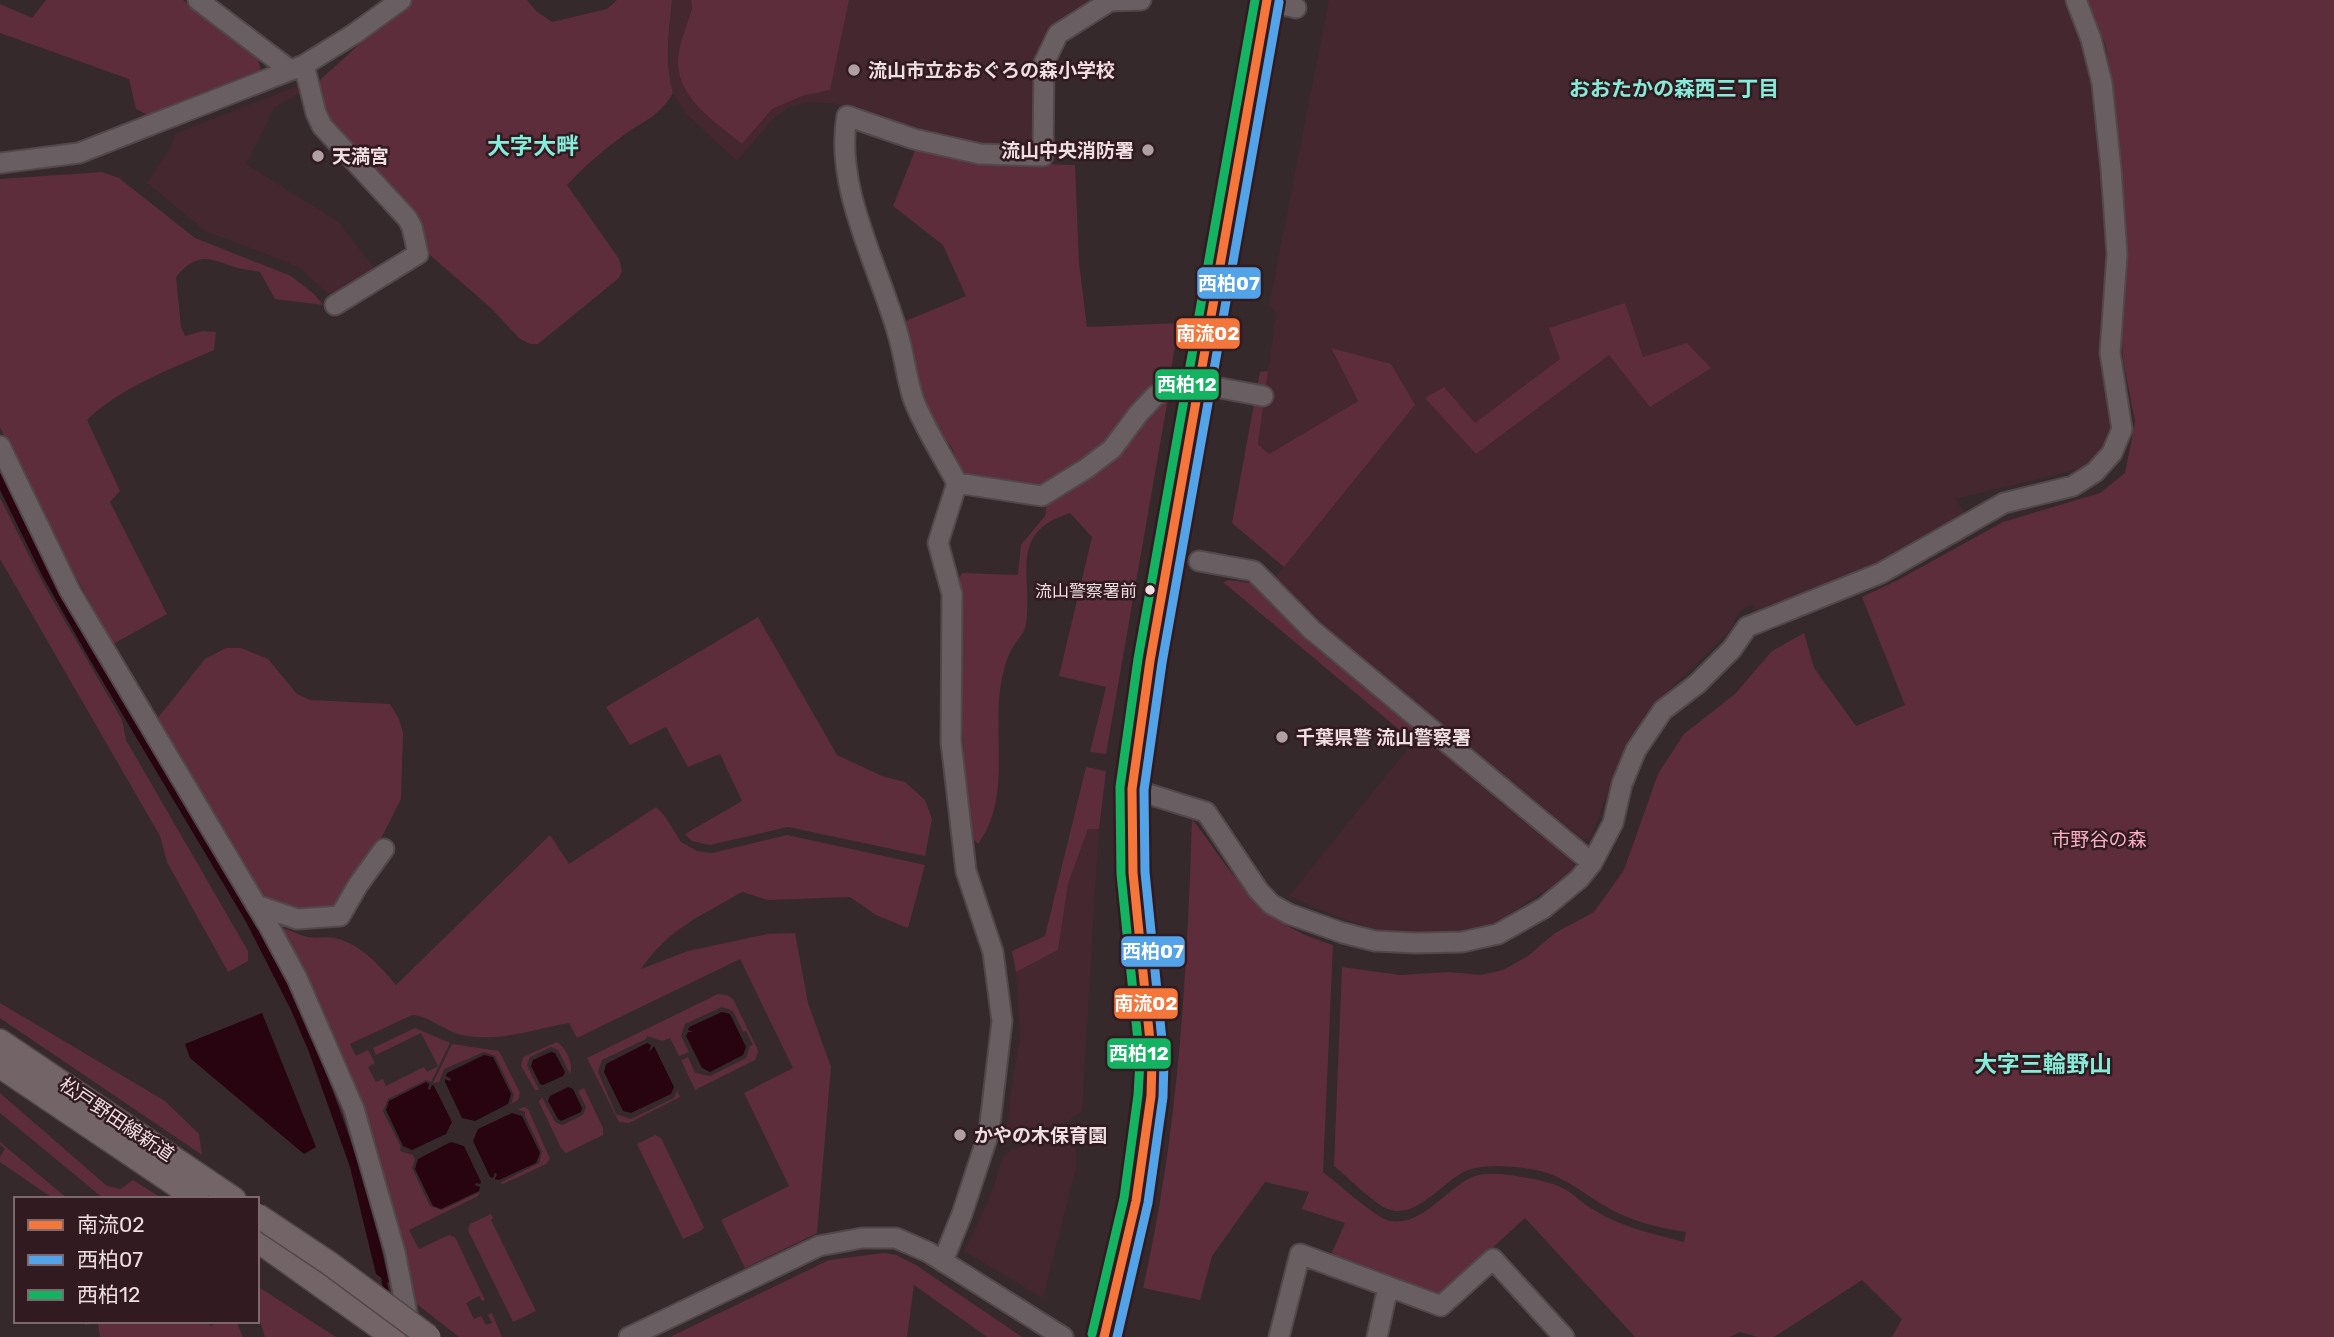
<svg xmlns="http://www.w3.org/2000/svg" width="2334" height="1337" font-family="Rubik,'Noto Sans JP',sans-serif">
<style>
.built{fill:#44272f}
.green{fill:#5d2d3c}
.water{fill:#280411}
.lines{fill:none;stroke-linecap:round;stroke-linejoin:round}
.stream{stroke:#280411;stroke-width:5}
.minor-casing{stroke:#52474a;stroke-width:23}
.major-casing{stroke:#52474a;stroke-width:26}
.minor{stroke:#695f62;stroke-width:19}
.major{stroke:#736468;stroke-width:23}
.major-bridge-casing{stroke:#52474a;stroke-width:26;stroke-linecap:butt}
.major-bridge{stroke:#736468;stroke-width:23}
.bus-1-casing{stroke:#311a20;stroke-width:14}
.bus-2-casing{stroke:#311a20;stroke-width:14}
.bus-3-casing{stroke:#311a20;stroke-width:14}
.bus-1{stroke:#f5763a;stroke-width:9}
.bus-2{stroke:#53a3e8;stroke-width:9}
.bus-3{stroke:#13b361;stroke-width:9}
.poi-dot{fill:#ae9fa2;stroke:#311a20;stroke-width:2.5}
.bus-dot{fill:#efdee2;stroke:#311a20;stroke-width:2.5}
.labels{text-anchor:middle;stroke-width:5;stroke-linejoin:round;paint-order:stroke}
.bus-label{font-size:17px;fill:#efdee2;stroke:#311a20;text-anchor:end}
.poi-label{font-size:19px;font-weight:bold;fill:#efdee2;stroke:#311a20;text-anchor:start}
.park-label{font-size:19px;fill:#fcaec4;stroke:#311a20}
.street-label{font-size:19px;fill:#efdee2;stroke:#311a20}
.neighbourhood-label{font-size:21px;font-weight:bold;fill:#85ecd9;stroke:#311a20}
.quarter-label{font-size:23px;font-weight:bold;fill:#85ecd9;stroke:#311a20}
.line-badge{stroke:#311a20;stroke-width:2.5}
.badge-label{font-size:19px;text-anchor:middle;font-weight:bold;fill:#fff}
</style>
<rect width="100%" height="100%" fill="#35292c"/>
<path class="built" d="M672,0H1097L1054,28L1037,141L1029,149L976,146L909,130L877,116L837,104L807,102L788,108L772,120L737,161L686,114L673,93L669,81V37Z
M1329,0H2069L2093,77L2108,223L2114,432L2109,444L2088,465L2076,470L1955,499L1965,512L1963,519L1861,573L1759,612L1751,605L1740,611L1728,633L1656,703L1638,728L1624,751L1590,840L1582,839L1324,626L1276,577L1415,405L1331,349L1358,401L1269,454L1258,444L1276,314L1269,305Z
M305,83L307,89L275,107L246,164L339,222L378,273L332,297L302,270L287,262L205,231L147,183L172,145L174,134Z
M1420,734L1542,837L1546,836L1572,858L1574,868L1553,887L1535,896L1499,924L1482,930L1426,933L1376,930L1335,916L1289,896Z
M1088,829H1099L1082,1111L1068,1121L1007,1139L1010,1096L1020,1037L1016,972L1058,950L1068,884Z
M1067,1136L1076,1140V1168L1043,1298L964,1251L990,1197L1003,1157L1011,1150Z"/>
<path class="green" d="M46,0H183L257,54L261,72L150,116L136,109L129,79L0,33V4L32,18Z
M408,0H527L536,11L552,22L607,9L617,0H672C669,30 664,64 673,93C659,117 644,120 624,135C603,150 585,166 567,185L619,259L622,271L619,278L538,344H530L519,338L491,308L431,256L325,122L318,85L320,80Z
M691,0H849L830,90L802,96L772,109L742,144C716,122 679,100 678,63C678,45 687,26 692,9Z
M2088,0H2334V1337H1892L1902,1319L1862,1280L1774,1337H1757L1740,1332L1729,1337H1635L1525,1218L1445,1291L1433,1295L1331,1255L1345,1223L1302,1209L1309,1192L1265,1182L1212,1256L1200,1300L1143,1288C1178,1134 1187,977 1192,819C1223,859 1250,908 1297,931C1308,937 1321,941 1333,945L1323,1172C1336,1182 1374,1216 1387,1220C1421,1230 1447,1186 1475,1176C1490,1171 1512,1175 1528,1178C1541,1180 1557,1184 1568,1191C1577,1197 1584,1205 1594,1210C1621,1227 1653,1234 1684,1242L1686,1232C1660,1228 1634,1222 1610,1209C1583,1194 1562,1173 1530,1169C1512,1166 1490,1164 1471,1169C1446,1176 1418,1221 1388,1209C1374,1204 1347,1176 1334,1166L1342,967L1400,975L1449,972L1480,975L1503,970L1528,956L1555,933L1594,912L1624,870L1658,774L1684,734L1735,694L1772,651L1804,633L1814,668L1856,726L1905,705L1862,597L1898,580L2003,522L2100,493L2125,473L2135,422L2123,360L2121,327L2126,255L2125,214L2114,98L2106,47Z
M916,148L993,163L1075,165L1079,263L1087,327L1179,323L1169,381L1110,445L1049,488L963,475L952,448L928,415L901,323L966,296L943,245L893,206Z
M102,172L119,178L195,238L291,276L314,294L323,305L275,299L260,272C253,270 245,270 238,268C209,259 199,250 176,277L181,327L185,336L203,331L216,332L214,350C171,369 121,387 87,420L120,491L110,502L167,614L113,644L39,510L0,427V179Z
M1625,303L1643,357L1687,343L1711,368L1650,407L1609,355L1476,454L1425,398L1444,387L1475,423L1560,359L1549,328Z
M1331,348L1391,364L1415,405L1284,567L1232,523L1260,372L1268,371L1258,444L1269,454L1358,401Z
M1169,393L1106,754L1090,752L1106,687L1059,676L1092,537L1070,513C1007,533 1033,575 1026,624C1024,635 1018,638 1013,647C1007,656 1003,672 1001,683C992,736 1012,798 978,844L971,836C967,793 962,749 962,705C961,663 967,622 958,580L962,573L1018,575L1021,545L1045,516L1048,497Z
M0,498L44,585L122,720L126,740L248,951V961L228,972L167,862L160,836L0,559Z
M1229,580L1251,583L1310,643L1420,734L1414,742L1223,582Z
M758,617L837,755L882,776L905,782L925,800L932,819L925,856L788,827L710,845L692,841L685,834L742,801L720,754L688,767L666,727L630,745L606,707Z
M226,648H241L268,659L297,694L310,700L390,704L399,719L403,733L401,799L368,864L336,910L294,913L263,897L219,822L204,801L157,719L205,659Z
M1086,767L1106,771L1099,829H1088L1068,884L1058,950L1016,972L1012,951L1045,936Z
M656,807L664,815L681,842L697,851L712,853L787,835L925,865L908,928L876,915L850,897L768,900L742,892C701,916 669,928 641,969L688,951L768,934L795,933L808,1003L831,1067L817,1233L745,1268L721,1220L789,1186L744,1093L793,1068L740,959L577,1038L569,1023C535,1029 493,1044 458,1034C442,1029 429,1016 412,1015L350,1044L356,1056L368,1050L375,1063L368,1067L376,1082L383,1079L386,1086L424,1067L427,1072L438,1066L421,1033L376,1055L373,1048L415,1028L450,1043L431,1082L426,1080L388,1099L383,1111L401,1147L400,1151L413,1155L415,1159L412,1168L430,1206L442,1210L480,1192L478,1196L409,1230L419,1249L449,1235L455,1237L485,1300L482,1301L479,1296L466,1303L474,1319L481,1316L486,1325L492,1323L488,1315L492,1313L502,1337H459L413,1301L410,1278L399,1231L344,1064L315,995L282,928C291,930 298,935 308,937C317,939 327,936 335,938C362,945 379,965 396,985L550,835L569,864Z
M718,994L727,995L733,999L757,1048L758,1052L755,1060L695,1090L681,1060L688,1057L695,1073L710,1076L746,1058L750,1046L753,1045L746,1031L743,1032L733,1011L722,1007L685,1024L681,1036L689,1052L679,1056L670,1038L662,1041L647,1036L646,1039L602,1060L598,1072L616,1114L631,1119L674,1098L677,1091L680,1097L629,1123L619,1122L587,1058Z
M0,1003L165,1101L199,1134L202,1155L0,1018Z
M557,1042C566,1047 574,1065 570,1074L558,1050L551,1047L530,1057L527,1065L539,1090H535L521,1066L523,1057Z
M452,1044L499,1051L520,1093L518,1100L511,1104L514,1095L495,1056L484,1052L444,1069L439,1082L433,1083Z
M584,1088L603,1128V1135L566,1153L561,1148L539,1102L542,1097L555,1122L562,1125L583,1115L586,1107L578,1091Z
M0,1093L107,1186L121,1189L133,1180L163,1199H104L0,1113Z
M524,1107L528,1109L550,1159L546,1164L503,1184L500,1183L539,1163L542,1152L525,1116V1112L518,1109Z
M655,1135L661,1138L704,1227L702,1230L683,1239L637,1144Z
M0,1142L68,1199H54L0,1162V1157L5,1149L0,1145Z
M491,1214L493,1218L491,1220L536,1311L513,1322L468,1230L470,1224Z
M884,1253L896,1255L916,1265L1022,1337H987L914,1285L907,1337H670L829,1260Z
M257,1286L336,1337H265L257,1312Z
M85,1321H204L212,1326L216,1321H236L243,1337H100L98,1323L85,1325Z"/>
<path class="water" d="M0,469L64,595L265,936C319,1047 365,1162 389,1283L376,1274L350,1167L309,1052L291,1010L245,920L90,660L43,577L0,490Z
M722,1012L730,1014L746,1047L743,1055L710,1072L702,1068L686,1036L688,1032H693L688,1030L689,1027Z
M262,1013L316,1147L304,1154L190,1058L185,1044Z
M647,1043L651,1045L649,1052L654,1046L674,1087L671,1094L631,1113L623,1111L604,1072L606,1064Z
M551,1052L555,1053L565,1072L563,1076L543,1085L540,1084L531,1066L533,1060Z
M484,1055L493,1057L511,1094L508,1104L475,1121L462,1118L445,1082V1079L450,1081L451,1079L446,1076L447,1073Z
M426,1082L429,1084L428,1089L430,1090L432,1085L434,1086L452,1122L446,1134L412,1150L403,1146L386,1110L389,1101Z
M568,1087L573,1089L582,1108L581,1112L561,1121L558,1119L548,1101L550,1096Z
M512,1113L522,1116L540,1153L536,1163L499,1180L495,1179L497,1174L495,1173L493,1178L490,1177L473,1141L478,1129Z
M451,1142L464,1146L481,1182L480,1184L476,1183L475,1185L480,1187L479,1191L441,1209L433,1206L415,1169L418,1159Z"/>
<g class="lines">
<path class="stream" d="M383,1274L387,1296"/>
<g class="minor-casing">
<path id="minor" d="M198,0L290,70
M1264,0L1296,8
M304,65L316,113L322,126L407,218L412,227L418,254L335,305
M0,163L79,153L304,65L354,34L401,0
M0,446L70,591L270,928L297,978L354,1109L395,1252L410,1329
M957,483L1042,496L1087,468L1112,449L1139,413L1155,396L1175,383L1199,384L1263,396
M1199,561L1254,571L1312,630L1592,863
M1132,789L1206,812L1258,890L1271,904L1289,914L1343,933L1375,941L1416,943L1462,942L1498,934L1544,908L1579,879L1592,863L1613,823L1622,784L1636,750L1663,710L1697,684L1732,649L1747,627L1881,573L2004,503L2073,486L2095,472L2112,453L2122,429L2110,353L2117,254L2111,169L2102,83L2091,39L2076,0
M256,905L297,919L340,916L358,885L384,849
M943,1261L962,1214L989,1132L1002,1021L993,952L966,871L951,742L952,594L938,543L957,483C944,458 922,424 913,398C906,376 904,353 897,331C878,265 834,186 847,116L914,139L980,154L1043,156L1044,63L1058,34L1110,1L1141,0
M629,1337L819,1246L862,1238H896L928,1252L1063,1337
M1104,1337C1126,1247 1151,1155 1152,1061L1133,873L1132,789L1150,661L1267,0
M1279,1337L1300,1254L1441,1306L1493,1259L1564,1337
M1377,1337L1388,1287"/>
</g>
<g class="major-casing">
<path id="major" d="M0,1041L234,1199
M0,1066L197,1199
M257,1240L393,1337"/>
</g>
<use href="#minor" class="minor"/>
<use href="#major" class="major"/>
<g class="major-bridge-casing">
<path id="major-bridge" d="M257,1215L329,1263L429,1337"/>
</g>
<use href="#major-bridge" class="major-bridge"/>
<g class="bus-1-casing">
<path id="bus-1" d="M1104,1337L1136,1201L1151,1096L1152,1061L1133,873L1132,789L1150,661L1267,0"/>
</g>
<g class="bus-2-casing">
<path id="bus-2" d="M1117,1337L1148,1203L1163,1097L1164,1060L1145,872L1144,790L1162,663L1279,2"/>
</g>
<g class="bus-3-casing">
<path id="bus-3" d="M1092,1334L1124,1198L1138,1095L1140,1061L1121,874L1120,787L1138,659L1255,0"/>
</g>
<use href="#bus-1" class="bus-1"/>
<use href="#bus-2" class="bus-2"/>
<use href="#bus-3" class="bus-3"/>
</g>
<g class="poi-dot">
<circle cx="854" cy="70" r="7"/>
<circle cx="1148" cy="150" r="7"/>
<circle cx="318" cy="156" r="7"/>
<circle cx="1282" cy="737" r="7"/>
<circle cx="960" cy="1135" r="7"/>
</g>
<circle class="bus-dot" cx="1150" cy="590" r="6"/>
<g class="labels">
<g class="bus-label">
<text x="1137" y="597">流山警察署前</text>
</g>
<g class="poi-label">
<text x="868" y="77">流山市立おおぐろの森小学校</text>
<text x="1134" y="157" text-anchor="end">流山中央消防署</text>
<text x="332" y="163">天満宮</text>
<text x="1296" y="744">千葉県警 流山警察署</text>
<text x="974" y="1142">かやの木保育園</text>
</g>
<g class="park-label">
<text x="2099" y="846">市野谷の森</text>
</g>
<g class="street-label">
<text transform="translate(117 1119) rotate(34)" y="7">松戸野田線新道</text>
</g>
<g class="neighbourhood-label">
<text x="1674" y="96">おおたかの森西三丁目</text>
</g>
<g class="quarter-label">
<text x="533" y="154">大字大畔</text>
<text x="2043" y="1072">大字三輪野山</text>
</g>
</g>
<g class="line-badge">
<rect x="1196" y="266" width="66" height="34" rx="7" fill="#53a3e8"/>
<rect x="1175" y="317" width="66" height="33" rx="7" fill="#f5763a"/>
<rect x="1154" y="368" width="66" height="33" rx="7" fill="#13b361"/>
<rect x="1120" y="935" width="66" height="33" rx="7" fill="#53a3e8"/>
<rect x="1113" y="987" width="66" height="33" rx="7" fill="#f5763a"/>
<rect x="1106" y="1037" width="66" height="33" rx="7" fill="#13b361"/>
</g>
<g class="badge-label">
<text x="1229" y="290">西柏07</text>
<text x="1208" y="340">南流02</text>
<text x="1187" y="391">西柏12</text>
<text x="1153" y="958">西柏07</text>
<text x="1146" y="1010">南流02</text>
<text x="1139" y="1060">西柏12</text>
</g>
<rect x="14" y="1197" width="245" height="126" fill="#311a20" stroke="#7d686e" stroke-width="2"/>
<rect x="28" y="1220" width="35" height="10" fill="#f5763a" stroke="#7d686e" stroke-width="2"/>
<text x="77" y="1232" font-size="21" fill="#efdee2">南流02</text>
<rect x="28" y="1255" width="35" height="10" fill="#53a3e8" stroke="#7d686e" stroke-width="2"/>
<text x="77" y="1267" font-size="21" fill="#efdee2">西柏07</text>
<rect x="28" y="1290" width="35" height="10" fill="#13b361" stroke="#7d686e" stroke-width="2"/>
<text x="77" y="1302" font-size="21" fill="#efdee2">西柏12</text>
</svg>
